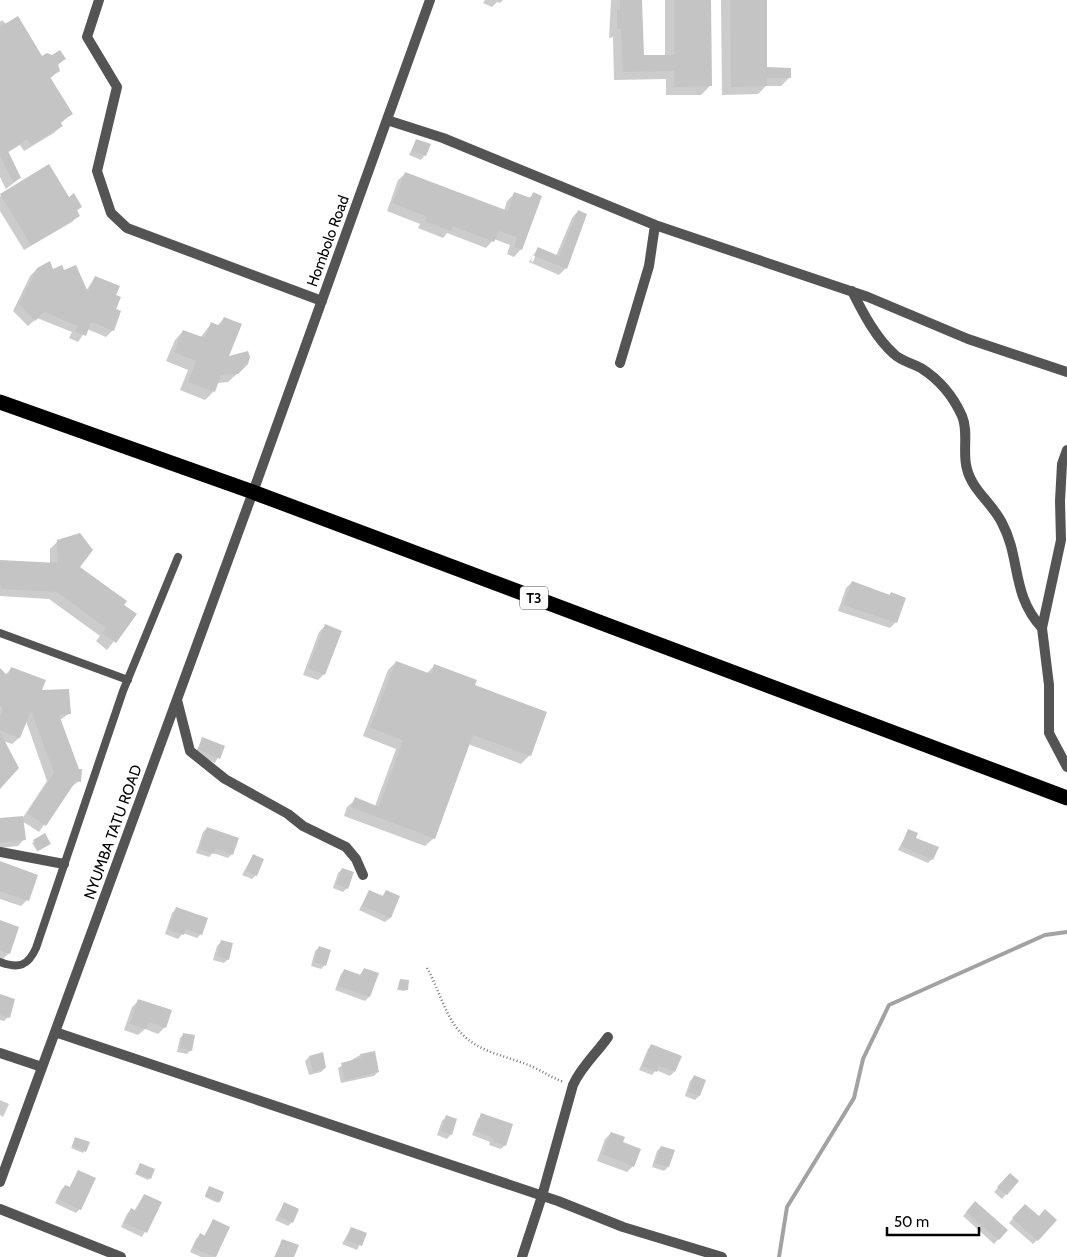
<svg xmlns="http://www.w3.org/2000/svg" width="1067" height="1257" font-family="Cabin,sans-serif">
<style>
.shadow{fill:#0003;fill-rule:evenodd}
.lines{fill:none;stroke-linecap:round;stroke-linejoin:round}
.stream{stroke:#a2a2a2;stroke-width:4}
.building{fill:#c4c4c4}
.path{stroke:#767676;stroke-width:2.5;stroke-dasharray:1 2.5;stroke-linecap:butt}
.lane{stroke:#545454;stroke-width:8}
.street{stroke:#545454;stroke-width:10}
.highway{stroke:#000;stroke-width:15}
.labels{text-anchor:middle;stroke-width:4;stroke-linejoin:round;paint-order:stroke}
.shield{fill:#fff;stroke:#4c4c4c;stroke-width:1}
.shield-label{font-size:14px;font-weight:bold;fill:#000}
.street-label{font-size:15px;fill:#000;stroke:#fff}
</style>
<rect width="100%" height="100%" fill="#fff"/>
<path class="shadow" d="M485,0H503L500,3L497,2L492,7L483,3Z
M611,0H641L643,56H665V0H709L710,86L701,95H666V79L614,80L613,37L609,38Z
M721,0H765L766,69L790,77L781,86H766L758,94L722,95Z
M2,20L42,58L64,59L57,66L59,70L50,79L71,114L60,124L61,126L54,133L24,151L20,145L7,153L20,178L6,189L0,177V22Z
M416,140L425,155L421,160L409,155Z
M406,173L504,211L507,201L515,193L529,198L533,194L521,249L514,257L507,254L510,245L494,239L486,248L447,233L443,238L418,228L420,224L387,211L398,180Z
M0,196L68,199L81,207L76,211L78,215L72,222L24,250L0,211Z
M578,211L586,215L566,268L559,275L529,262L538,248L556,256L572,218ZM533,254H536L533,262L531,261Z
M37,269L64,272L86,291L95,277L115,295L113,330L106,337L87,329L78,342L69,338L72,332L37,318L28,326L13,311L30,276Z
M224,318L227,358L238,373L228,382L217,383L214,391L205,400L180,390L188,370L166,361L175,340L183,331L200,338L211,324L217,326Z
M58,541L78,567L135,614L107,650L96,641L100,636L49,599L0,596V561L50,564V549Z
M852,582L889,596L891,593L896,622L890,628L838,611L846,588Z
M325,626L324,674L318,680L303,675L319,632Z
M396,662L426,674L435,665L474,686L530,755L521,764L468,744L434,838L425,846L344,816L347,807L356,799L375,806L396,749L363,736L388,670Z
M11,669L70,713L60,720L79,781L70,788L39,832L22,821L24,839L18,846L0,848V820L22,819L47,781L26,721L19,738L12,744L3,741L0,787V709L2,702L0,704V670L5,675Z
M203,739L223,747L215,763L195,753Z
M207,828L232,854L228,858L213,853L209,857L196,853L203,832Z
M908,831L932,859L928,863L898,850Z
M45,835L48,845L37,851L32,843Z
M253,855L256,875L252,879L242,875Z
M0,862L27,900L21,906L0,899Z
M342,869L347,888L343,892L333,888L338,873Z
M369,891L382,897L386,891L398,896L390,918L385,922L359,910Z
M176,909L201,934L197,938L183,933L178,939L165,934L172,913Z
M0,922L9,953L3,959L0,958Z
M221,942L228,959L224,963L213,960L217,946Z
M319,947L325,965L321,969L311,966L315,951Z
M364,969L369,997L365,1001L335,990L341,974L345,970L359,976Z
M400,980L407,989L405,991L397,990Z
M0,996L8,1017L4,1021L0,1020Z
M139,1000L165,1027L158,1034L145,1029L138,1035L124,1030L132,1007Z
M184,1034L191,1050L187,1054L177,1052L180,1038Z
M652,1045L674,1072L670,1076L656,1070L652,1075L639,1070L648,1049Z
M360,1055L378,1072L374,1076L341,1083L338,1068Z
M309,1057L325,1068L321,1072L309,1075L305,1061Z
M694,1077L699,1096L695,1100L685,1096L690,1081Z
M0,1100L9,1104L3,1117L0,1115Z
M482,1115L505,1145L501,1149L489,1145L490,1142L472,1135L478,1119Z
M446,1117L451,1134L447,1139L437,1135L442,1121Z
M611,1133L621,1143L633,1166L627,1172L597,1161L605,1139Z
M76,1138L88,1143L83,1153L71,1148Z
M661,1147L668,1167L664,1171L652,1167L657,1151Z
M140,1164L150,1178L148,1180L135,1174Z
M78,1172L80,1209L76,1213L55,1203L61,1190L65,1186L69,1188Z
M1006,1179L1017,1181L1002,1199L994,1192Z
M208,1189L219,1201L218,1203L205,1197Z
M144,1195L160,1203L142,1237L121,1227L127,1214L131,1210L134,1211Z
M284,1204L292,1222L288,1226L275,1220Z
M1025,1205L1037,1240L1033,1244L1009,1223Z
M971,1207L1006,1231L994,1244L963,1216Z
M213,1220L229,1227L215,1257H201L190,1252L196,1239L200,1235L204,1236Z
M351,1228L365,1234L357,1250L342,1244Z
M283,1240L293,1257H274Z"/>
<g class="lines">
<path class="stream" d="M779,1257L787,1207L854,1098L863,1059L889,1005L1045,935L1067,932"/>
</g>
<path class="building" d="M620,0H642L644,55H674V0H711L712,86L674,87V71L623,72L621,29H617V10H620Z
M730,0H767V67L791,68V78H767V86L731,87Z
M18,16L42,56L47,53L52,55L60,50L66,59L58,64L60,71L50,77L73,114L60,122L63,126L31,145L27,139L8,151L21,178L13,182L0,156V27Z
M416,139L431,144L426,156L412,151Z
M49,164L69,197L74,193L82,207L77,210L80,216L31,245L0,194Z
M405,172L508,211L514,192L531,198L533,192L542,196L522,250L514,247L517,237L499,231L494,242L453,226L451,231L425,221L427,217L393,203Z
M578,210L587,214L567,269L534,256L538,247L559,256Z
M50,261L53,269L62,265L64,270L76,265L88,292L95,276L120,286L116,295L121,297L116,309L121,311L114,331L91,322L86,336L75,331L78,326L44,312L35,321L19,304L37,268Z
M224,317L242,324L229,356L248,351L250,357L248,364L238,374L221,375L215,392L188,382L196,361L174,352L183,330L205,338L211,322L220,326Z
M80,533L93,550L80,567L127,601L124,605L137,614L116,643L102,633L106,628L57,592L2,589L0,584V560L58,563L57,540Z
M852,581L890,595L891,592L906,598L897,623L843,605Z
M325,624L342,631L325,675L308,668Z
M396,661L431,674L434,664L477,680L475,685L547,712L531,756L473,735L435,839L351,807L355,797L379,807L403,740L370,728Z
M11,667L46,680L42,690L69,689L71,714L59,715L79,769H82L81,782L76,781L46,826L27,813L54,773L31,711L20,738L0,730V717L3,710L0,707V668L8,676Z
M0,732L19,768L0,789Z
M202,737L225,746L220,759L198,749Z
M23,816L26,840L0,843V818Z
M207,827L239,838L233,855L216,849L214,854L199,849Z
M908,829L918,833L916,838L939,847L933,860L901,846Z
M45,833L51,844L38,851L33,840Z
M253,854L264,859L257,876L246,871Z
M0,861L38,875L29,901L0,891Z
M342,868L354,872L348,889L336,884Z
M369,890L383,896L386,890L400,896L391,918L362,906Z
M176,907L208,918L202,935L186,929L184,935L168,930Z
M0,920L19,927L10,954L0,950Z
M221,940L233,943L229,960L217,956Z
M319,946L331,950L326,966L314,962Z
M364,968L379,973L370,997L338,986L344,969L361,975Z
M400,979L409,980L408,990L398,989Z
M0,994L15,999L10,1018L0,1015Z
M138,999L172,1010L166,1028L149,1022L146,1029L130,1024Z
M183,1033L195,1035L192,1051L180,1048Z
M651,1044L682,1056L675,1072L659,1066L657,1072L642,1066Z
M375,1051L379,1072L345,1080L341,1063L361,1058L360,1054Z
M323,1052L326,1068L313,1072L309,1056Z
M694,1075L706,1080L700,1096L688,1092Z
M481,1113L513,1124L506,1146L492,1141L493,1138L475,1131Z
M446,1115L457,1119L452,1135L441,1131Z
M611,1132L625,1137L623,1142L641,1149L634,1167L602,1154Z
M75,1137L90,1142L86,1152L72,1146Z
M661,1146L675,1150L669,1167L655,1163Z
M140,1163L155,1169L151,1179L136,1173Z
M78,1170L96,1178L81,1210L58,1199L65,1185L70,1187Z
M1010,1173L1019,1181L1007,1195L997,1187Z
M209,1186L224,1192L220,1202L205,1196Z
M144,1194L162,1202L147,1233L124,1223L131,1208L136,1211Z
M975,1201L1008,1230L999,1240L966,1212Z
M284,1202L299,1209L293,1223L278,1216Z
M1025,1204L1039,1216L1045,1209L1057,1220L1038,1241L1012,1218Z
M213,1219L230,1227L216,1257L193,1248L200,1233L205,1236Z
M351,1227L367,1233L362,1246L346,1240Z
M282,1239L299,1245L294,1257H275Z"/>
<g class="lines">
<path class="path" d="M427,968C438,987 443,1009 456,1027C475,1053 506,1055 533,1067C544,1072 552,1078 564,1082"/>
<path class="lane" d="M0,633L128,680
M0,962C19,969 28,966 36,948L123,691L178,557"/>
<path class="street" d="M99,0L87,37L117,87L97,171L111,213L127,228L322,301
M387,120L443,138L655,225L868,297L968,339L1067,372
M852,291C863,313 876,338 894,354C901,361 912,363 921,368C940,380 953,396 962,416C969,432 962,453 967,469C972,490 993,504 1002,523C1021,558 1011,595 1042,628
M620,363L649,266L655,225
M1067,450L1062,464L1060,501L1061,540L1042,628L1049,685V733L1067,767
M177,700L190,751L225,779L288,814L303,826L346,847L356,859L363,875
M0,852L64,864
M55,1032L558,1201L623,1227L722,1257
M0,1053L42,1067
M0,1182L253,492L430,0
M0,1209L121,1257
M522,1257L542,1196L573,1085C581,1067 596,1054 608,1037"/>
<path class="highway" d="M0,402L253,492L1067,798"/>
</g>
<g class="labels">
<rect class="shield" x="520" y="586.5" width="28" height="23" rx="4"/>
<g class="shield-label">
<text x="534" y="603">T3</text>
</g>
<g class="street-label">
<text transform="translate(328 241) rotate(-70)" y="5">Hombolo Road</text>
<text transform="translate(113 832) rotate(-70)" y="5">NYUMBA TATU ROAD</text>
</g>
</g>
<path d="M887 1227v8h92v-8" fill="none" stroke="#000000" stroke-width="2.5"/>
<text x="894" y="1227" font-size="15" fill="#000000" stroke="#ffffff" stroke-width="4" paint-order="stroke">50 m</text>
</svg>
